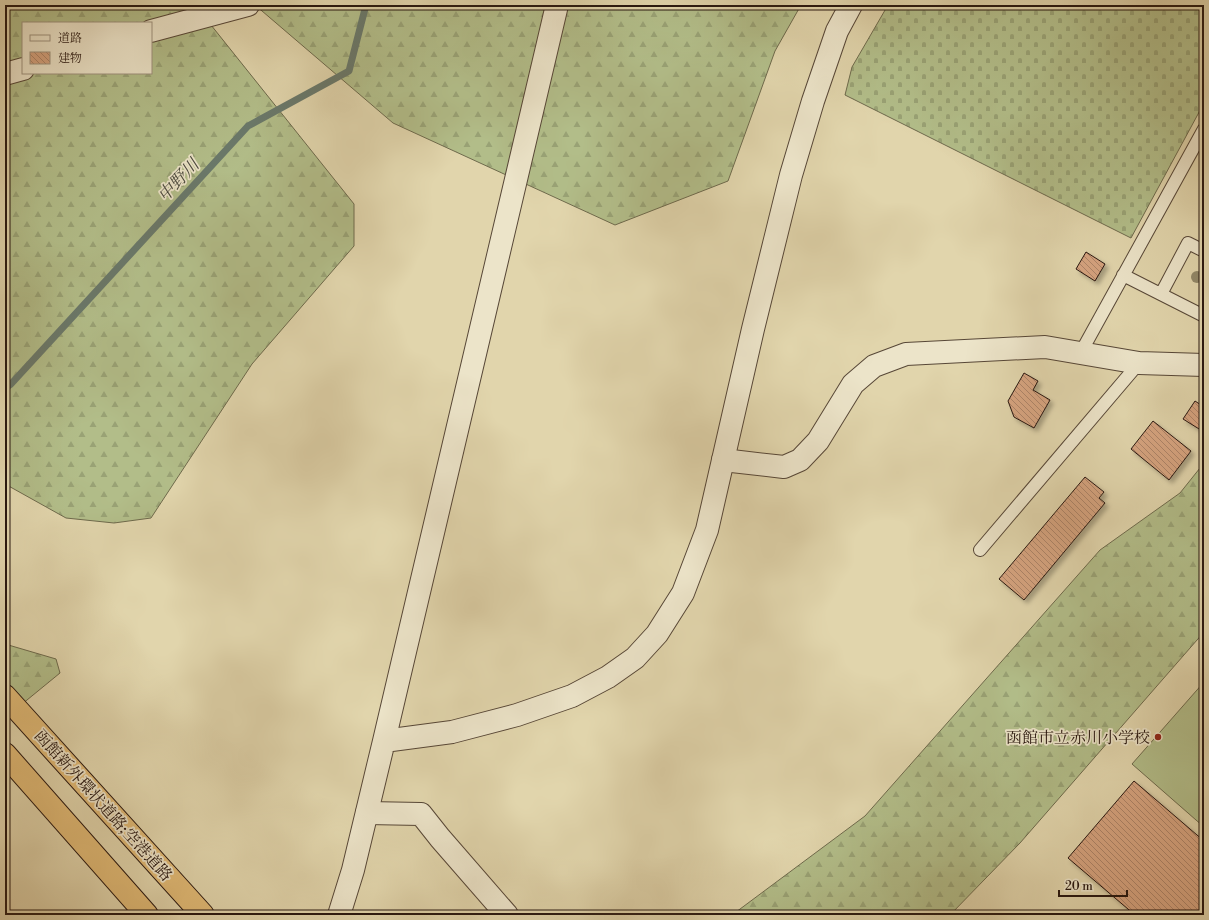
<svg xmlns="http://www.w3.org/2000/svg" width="1209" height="920" font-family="'Libre Bodoni','Noto Serif JP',serif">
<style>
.forest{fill:url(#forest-firs);stroke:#6e6a4c;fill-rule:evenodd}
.cemetery{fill:url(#cemetery-stones);stroke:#6e6a4c}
.pitch{fill:#b2bd89;stroke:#6e6a4c}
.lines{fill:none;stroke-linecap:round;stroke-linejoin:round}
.stream{stroke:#6a796b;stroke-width:7}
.building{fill:url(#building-back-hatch);stroke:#291810;filter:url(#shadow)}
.service-casing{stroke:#574737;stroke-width:14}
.minor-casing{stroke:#574737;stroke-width:24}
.tertiary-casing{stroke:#574737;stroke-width:24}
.motorway-casing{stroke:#291810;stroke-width:24}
.service{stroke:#ece4c9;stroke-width:12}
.minor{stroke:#ece4c9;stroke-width:22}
.tertiary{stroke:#ece4c9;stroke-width:22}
.motorway{stroke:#e0ba76;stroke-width:22}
.tree{fill:#92896a}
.poi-dot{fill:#8f2418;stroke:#ece4c9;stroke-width:1.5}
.labels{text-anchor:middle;stroke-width:3.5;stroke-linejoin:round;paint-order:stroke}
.poi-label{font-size:16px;fill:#291810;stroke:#ece4c9;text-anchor:end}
.street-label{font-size:16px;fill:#291810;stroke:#ece4c9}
.water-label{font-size:17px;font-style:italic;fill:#49483d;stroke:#ece4c9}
</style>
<defs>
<pattern id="forest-firs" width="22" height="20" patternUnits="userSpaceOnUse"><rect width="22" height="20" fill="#b2bd89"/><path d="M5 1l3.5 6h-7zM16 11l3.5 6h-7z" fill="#99a275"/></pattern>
<pattern id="cemetery-stones" width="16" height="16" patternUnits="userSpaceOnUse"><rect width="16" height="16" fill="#b2bd89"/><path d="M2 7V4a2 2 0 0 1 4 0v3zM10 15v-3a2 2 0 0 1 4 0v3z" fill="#99a275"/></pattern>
<pattern id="building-back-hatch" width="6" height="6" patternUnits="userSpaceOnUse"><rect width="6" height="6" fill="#d5a37f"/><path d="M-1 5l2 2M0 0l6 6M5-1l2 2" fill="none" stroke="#ad8467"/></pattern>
<filter id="shadow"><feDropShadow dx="3.5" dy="3.5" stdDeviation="2" flood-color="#0004"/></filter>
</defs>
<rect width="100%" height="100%" fill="#e1d5ac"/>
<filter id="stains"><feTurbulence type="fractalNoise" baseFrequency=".005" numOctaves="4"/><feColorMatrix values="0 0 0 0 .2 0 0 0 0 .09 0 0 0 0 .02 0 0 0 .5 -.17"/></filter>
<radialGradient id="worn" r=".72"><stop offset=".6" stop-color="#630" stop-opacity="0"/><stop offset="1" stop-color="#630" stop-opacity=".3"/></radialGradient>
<path class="forest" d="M5,5H195L354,204V246L252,364L151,518L114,523L66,518L5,484ZM23,23H151V73H23Z
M255,5H801L775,51L728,181L615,225L393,123Z
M1204,463V632L1020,843L950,915H732L865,816L1100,550L1180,493Z
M5,644L56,659L60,673L5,718Z"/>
<path class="cemetery" d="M888,5H1204V103L1131,238L845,95L852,67Z"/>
<path class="pitch" d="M1204,682V827L1132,764Z"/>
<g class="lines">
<path class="stream" d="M5,388L11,384L248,126L349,71L366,5"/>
</g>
<path class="building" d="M1086,252L1105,264L1095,281L1076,269Z
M1024,373L1038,381L1033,390L1050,400L1034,428L1014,417L1008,401Z
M1204,400V432L1183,419L1195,401L1201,405Z
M1153,421L1191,451L1169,480L1131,449Z
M1085,477L1104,492L1099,498L1105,503L1024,600L999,579Z
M1134,781L1204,841V915H1135L1068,858Z"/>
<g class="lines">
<g class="service-casing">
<path id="service" d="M1123,275L1204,316
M1161,294L1188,243L1204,251
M1080,354L1204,129
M980,550L1139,363"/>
</g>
<g class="minor-casing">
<path id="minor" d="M151,31L248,5
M5,74L23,69
M723,460L784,467L800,460L818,441L853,384L874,366L906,354L1045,347L1139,363L1204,365
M367,813L421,814L440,838L507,915"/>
</g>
<g class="tertiary-casing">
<path id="tertiary" d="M384,741L452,732L517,715L572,696L608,677L635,658L657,634L683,593L707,530L753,329L791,175L813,101L837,31L851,5
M339,915L353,870L384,741L557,5"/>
</g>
<g class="motorway-casing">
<path id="motorway" d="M5,696L203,915
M5,754L147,915"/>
</g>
<use href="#service" class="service"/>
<use href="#minor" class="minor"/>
<use href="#tertiary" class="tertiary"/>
<use href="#motorway" class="motorway"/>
</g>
<circle class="tree" cx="1197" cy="277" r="6"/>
<circle class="poi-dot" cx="1158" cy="737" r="4"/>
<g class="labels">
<g class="poi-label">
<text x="1150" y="743">函館市立赤川小学校</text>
</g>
<g class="street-label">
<text transform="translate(104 805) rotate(48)" y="6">函館新外環状道路;空港道路</text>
</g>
<g class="water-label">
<text transform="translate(178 180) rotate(-47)" y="6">中野川</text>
</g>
</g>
<rect width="1209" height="920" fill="none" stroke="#e1d5ac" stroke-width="20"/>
<rect x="6" y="6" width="1197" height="908" fill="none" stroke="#291810" stroke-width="2"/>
<rect x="10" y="10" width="1189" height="900" fill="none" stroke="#291810"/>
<rect x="22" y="22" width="130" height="52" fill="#ece4c9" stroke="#9e927f"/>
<rect x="30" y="35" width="20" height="6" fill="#ece4c9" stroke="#9e927f"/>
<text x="58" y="42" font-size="12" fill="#291810">道路</text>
<rect x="30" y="52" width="20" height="12" fill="url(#building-back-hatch)" stroke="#9e927f"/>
<text x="58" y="62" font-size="12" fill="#291810">建物</text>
<path d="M1059 890v6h68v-6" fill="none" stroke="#291810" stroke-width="2"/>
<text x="1065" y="890" font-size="12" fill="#291810" stroke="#ece4c9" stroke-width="3" paint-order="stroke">20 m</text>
<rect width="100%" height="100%" filter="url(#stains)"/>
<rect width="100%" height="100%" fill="url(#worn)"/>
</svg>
